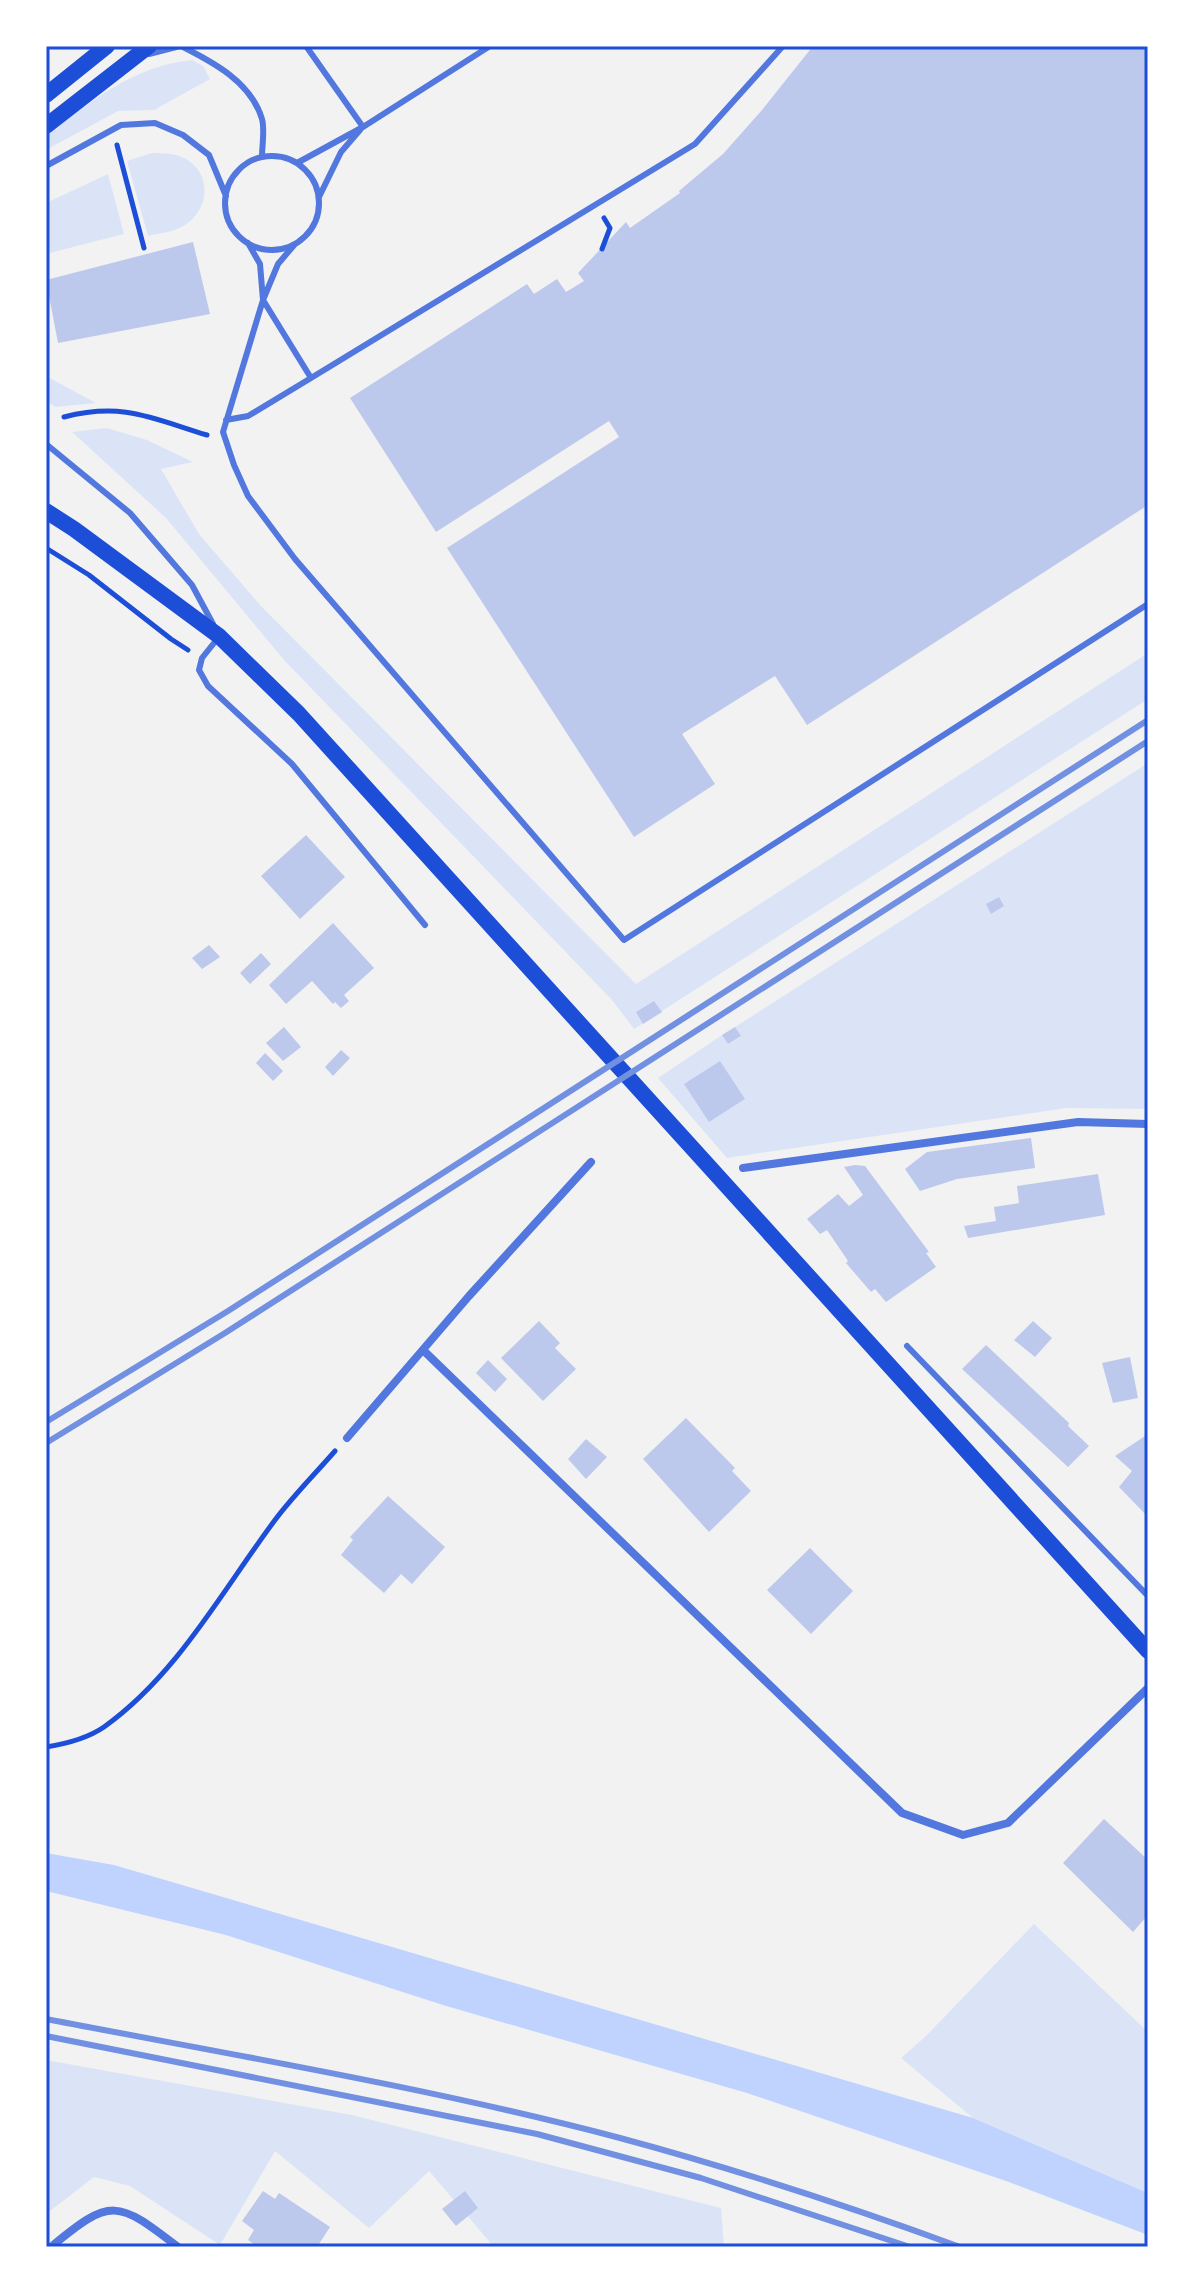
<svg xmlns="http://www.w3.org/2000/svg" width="1194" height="2293" font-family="'Golos Text',sans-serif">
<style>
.green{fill:#dbe4f7}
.water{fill:#bfd3fe}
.building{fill:#bdc9ec}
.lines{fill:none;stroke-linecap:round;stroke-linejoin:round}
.path{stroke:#1d4ed8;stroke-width:5}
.service{stroke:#5277de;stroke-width:6}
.minor{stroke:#5277de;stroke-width:8}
.secondary{stroke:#1d4ed8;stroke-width:16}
.rail{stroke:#7290e2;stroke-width:6}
.neatline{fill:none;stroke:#1d4ed8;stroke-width:3}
</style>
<rect width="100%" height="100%" fill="#f2f2f2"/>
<path class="green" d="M192,60L203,66L210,79L154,110L118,111L46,150V135C92,101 133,66 192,60Z
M152,153C165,153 178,153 189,161C215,179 206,217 179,228C170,233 158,233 148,236L127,161Z
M108,174L124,234L46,254V203Z
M46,376L96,403L55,407L46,401Z
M107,428L147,440L193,462L161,469L199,534L260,605L636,984L1148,653V699L634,1029L612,1000L284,660L166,518L72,432Z
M1148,763V1109L1067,1108L727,1158L658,1078L722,1035L728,1044L740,1037L735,1027Z
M1034,1924L1148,2032V2193L973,2118L901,2058L926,2036Z
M46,2060L352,2115L721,2208L724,2247H494L429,2171L369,2228L275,2151L220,2245L130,2186L94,2177L46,2214Z"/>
<path class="water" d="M46,1853L114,1865L973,2118L1148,2193V2235L1006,2181L747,2093L443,2005L226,1935L46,1891Z"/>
<path class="building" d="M813,46H1148V505L807,725L775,676L682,734L715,784L634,837L447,548L619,437L609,421L436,532L350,398L527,284L534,294L557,279L566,292L584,281L578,273L626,222L630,228L680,193L679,191L723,154L762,110Z
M193,242L210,314L58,343L46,280Z
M306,835L345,877L300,919L261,876Z
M999,897L1004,906L991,914L986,904Z
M333,923L374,968L344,995L349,1001L341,1008L335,1002L333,1004L312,981L286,1004L269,985Z
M209,945L220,957L202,969L192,958Z
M261,953L271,964L250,984L240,973Z
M654,1001L662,1012L643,1024L636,1012Z
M284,1027L301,1047L283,1061L266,1043Z
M735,1027L741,1036L728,1044L722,1035Z
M341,1050L350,1058L333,1076L325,1067Z
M265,1053L283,1071L273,1081L256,1063Z
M720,1061L745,1099L709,1122L684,1084Z
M1031,1138L1035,1168L957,1179L920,1191L905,1169L927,1152Z
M855,1165L865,1166L929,1252L926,1253L936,1267L886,1302L875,1289L871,1292L846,1263L848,1261L827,1230L820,1234L807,1219L838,1194L849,1206L863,1195L844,1167Z
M1098,1174L1105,1215L968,1238L964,1226L996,1221L994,1207L1019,1203L1017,1186Z
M539,1321L560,1343L555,1348L576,1369L543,1401L501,1358Z
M1033,1321L1052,1338L1035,1357L1014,1340Z
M986,1345L1069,1423L1068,1426L1089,1446L1068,1467L962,1369Z
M1130,1357L1138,1398L1113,1403L1102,1363Z
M488,1360L507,1379L495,1392L476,1373Z
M686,1418L735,1468L732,1471L751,1491L709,1532L643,1459Z
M1148,1434V1517L1119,1487L1132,1471L1115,1456Z
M586,1439L607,1457L586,1479L568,1459Z
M388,1496L445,1547L412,1584L401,1574L384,1593L341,1555L353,1540L350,1537Z
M810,1548L853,1591L811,1634L767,1590Z
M1104,1819L1148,1860V1915L1133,1932L1063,1863Z
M263,2191L275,2199L279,2193L330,2227L317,2247H258L248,2240L254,2230L242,2221Z
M465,2191L478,2208L456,2226L442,2209Z"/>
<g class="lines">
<path class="path" d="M117,145L144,248
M602,249L610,228L604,218
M64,417C123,402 151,418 207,435
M46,548L89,575L171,639L188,650
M46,1747C65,1744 88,1738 104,1727C177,1675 222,1591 275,1520C293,1496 315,1474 335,1451"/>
<path class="service" d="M181,46C213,62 251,82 262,119C265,130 262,145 262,157
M306,46L363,127
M149,54L180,46
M225 203a47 47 0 1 1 94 0a47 47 0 1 1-94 0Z
M297,163L363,127L490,46
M46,166L121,125L155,123L183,135L209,155L226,196
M319,197L341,152L360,130
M248,243L260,264L263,300L311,378
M295,244L278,264L263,300L223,432L234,465L248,496L295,559L624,940L1148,604
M226,420L248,416L311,378L695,144L783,46
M46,444L130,513L192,585L213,624
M218,638L202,658L199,670L208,686L292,764L425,925
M907,1346L1148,1596"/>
<path class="minor" d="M743,1168L1078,1122L1148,1124
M423,1350L902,1813L963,1835L1008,1823L1148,1688
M347,1438L469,1296L591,1162
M51,2247C111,2197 117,2200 178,2247"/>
<path class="secondary" d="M46,95L107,46
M46,126L149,46
M46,511L74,529L219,636L299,714L1148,1651"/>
<path class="rail" d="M46,1422L228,1311L1148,720
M46,1443L225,1333L1148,741
M46,2019C238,2056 431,2088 620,2138C735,2169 848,2206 960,2247
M46,2036L537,2134L701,2178L910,2247"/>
</g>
<rect width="1194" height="2293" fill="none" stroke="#ffffff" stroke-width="96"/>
<rect x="48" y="48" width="1098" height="2197" class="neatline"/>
</svg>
